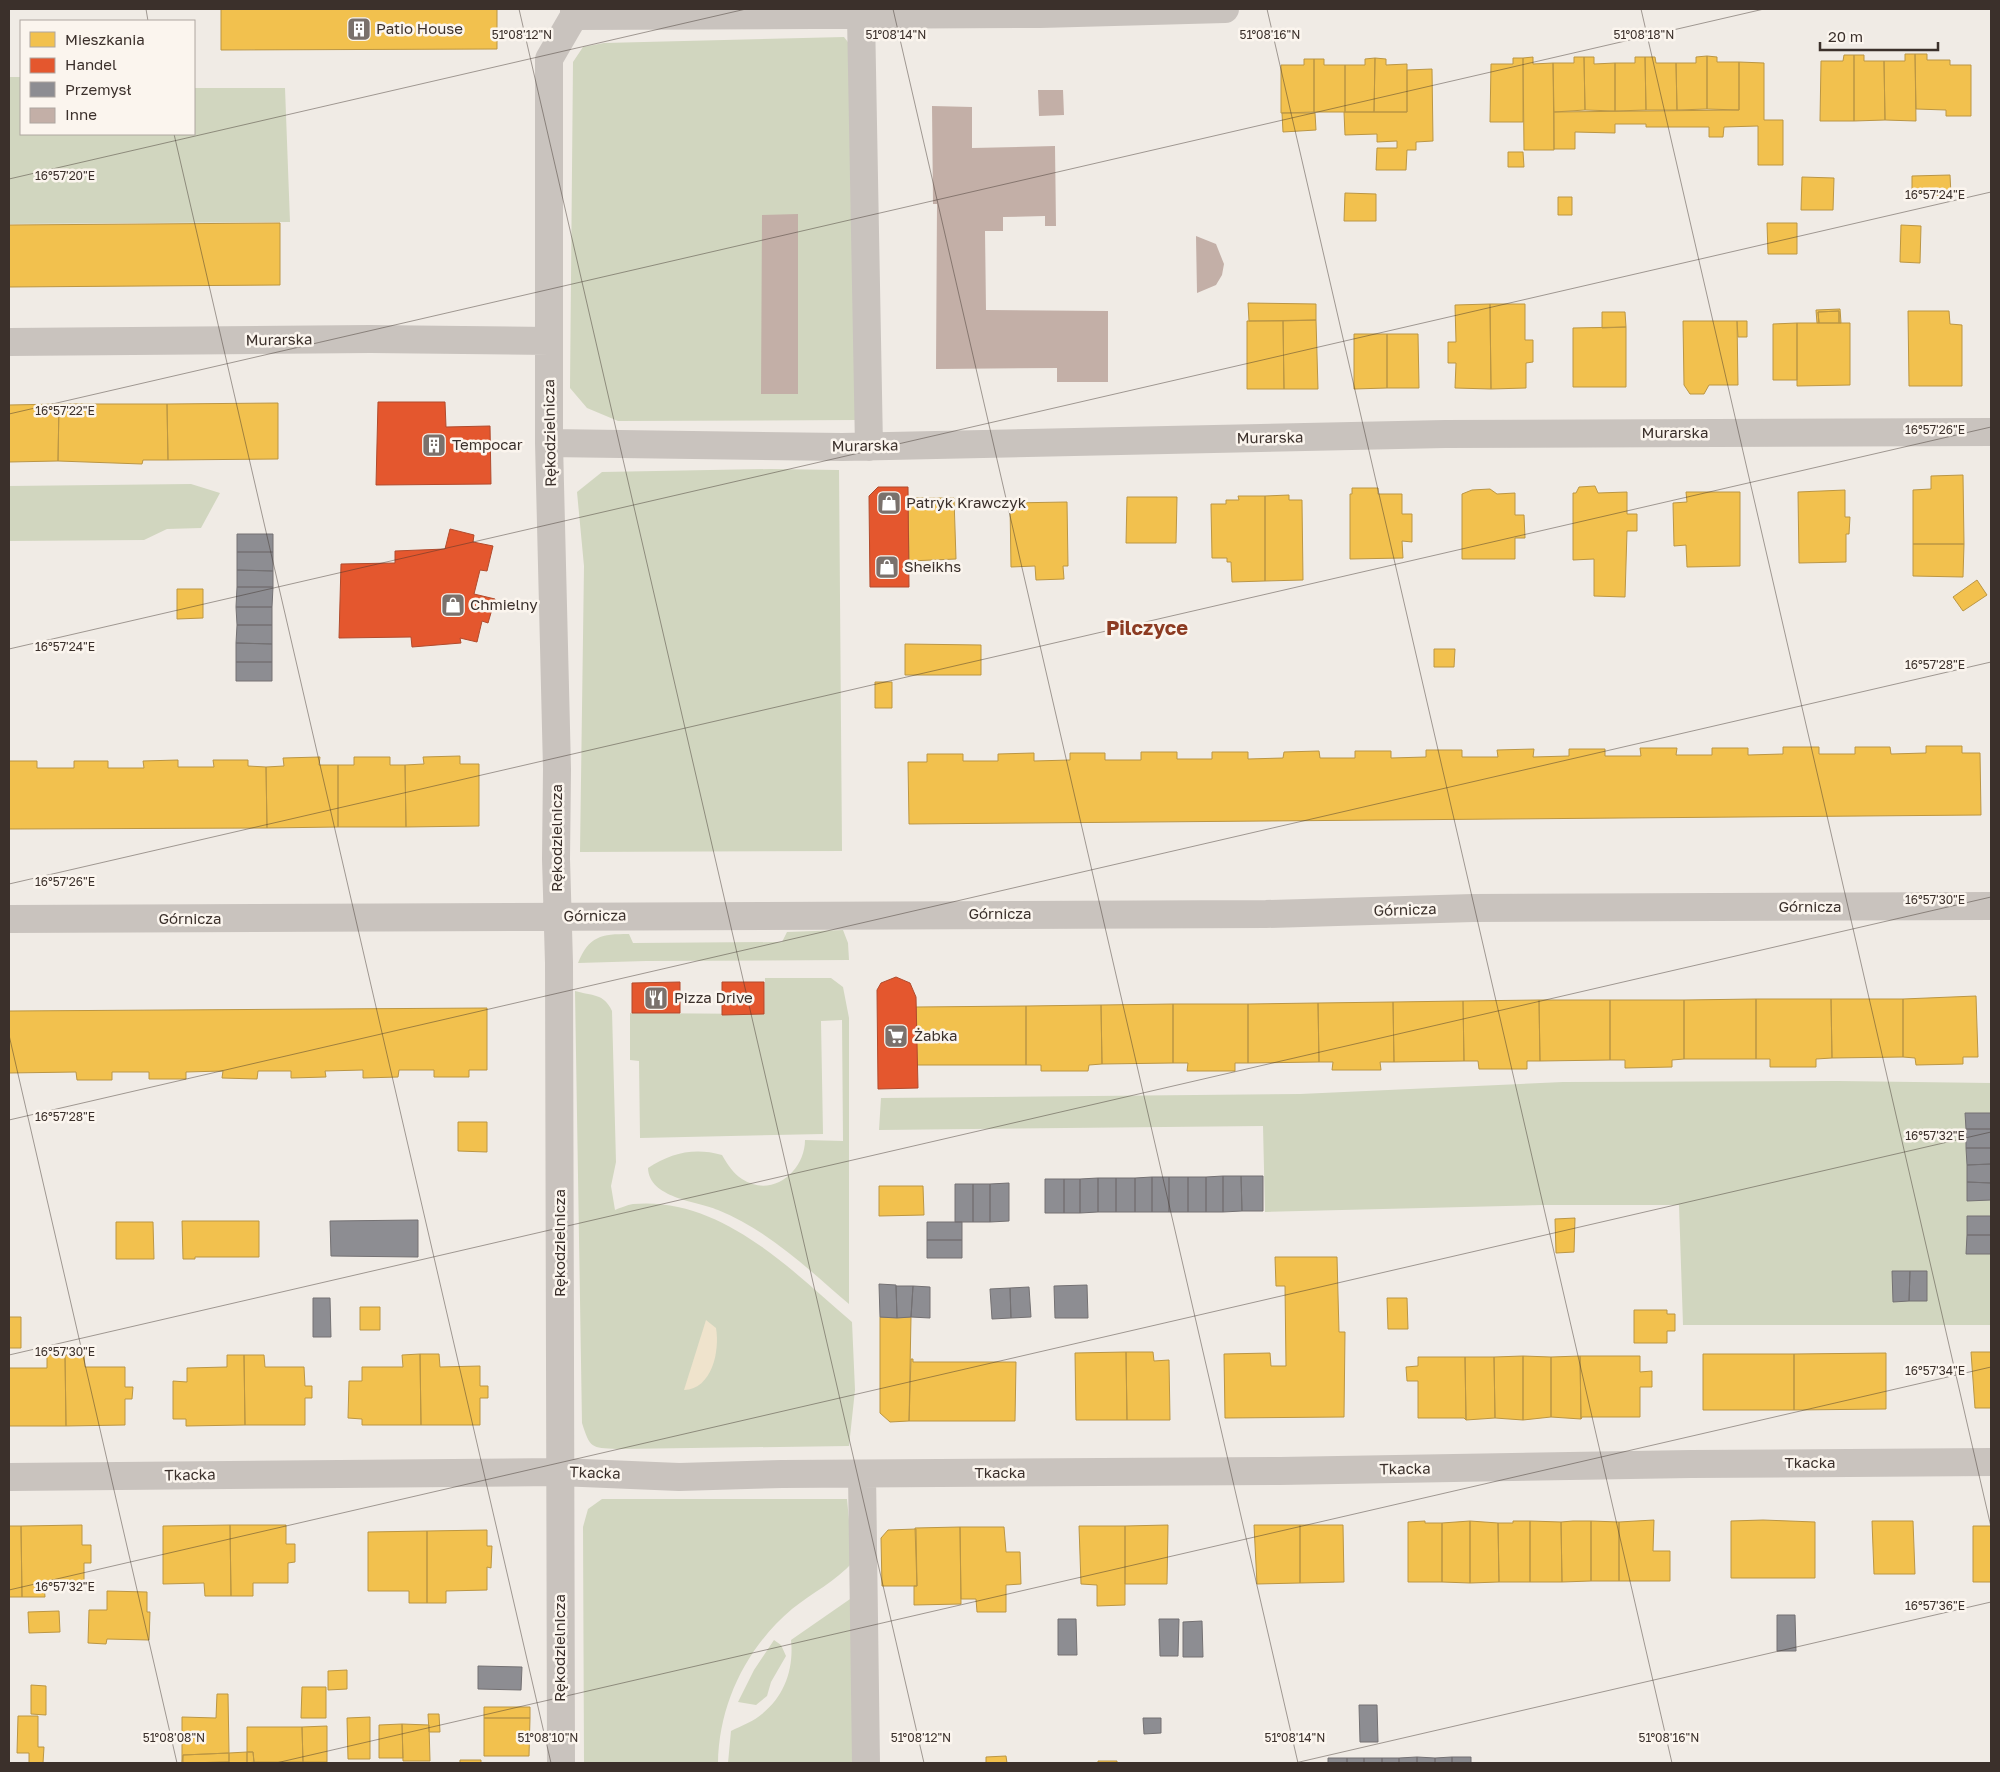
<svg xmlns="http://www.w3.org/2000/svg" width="2000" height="1772" font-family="'Golos Text',sans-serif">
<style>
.green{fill:#d1d6bf}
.sand{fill:#efe3cc}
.homes{fill:#f2c14e;stroke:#bb9644}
.shops{fill:#e4572e;stroke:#b14b2d}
.industry{fill:#8d8d92;stroke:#747173}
.building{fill:#c3afa7}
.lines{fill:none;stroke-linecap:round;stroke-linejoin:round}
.minor{stroke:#c9c3be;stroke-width:28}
.ticks{fill:none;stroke:#3b302b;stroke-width:1;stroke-opacity:0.45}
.labels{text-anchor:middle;stroke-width:5;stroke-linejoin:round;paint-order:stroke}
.poi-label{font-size:15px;fill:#3b302b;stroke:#fbf5ee;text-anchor:start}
.street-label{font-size:15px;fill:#3b302b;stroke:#fbf5ee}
.district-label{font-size:20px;font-weight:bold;fill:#8c3b22;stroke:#fbf5ee}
.ticks-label{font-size:12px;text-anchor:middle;fill:#3b302b;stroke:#fbf5ee;stroke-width:5;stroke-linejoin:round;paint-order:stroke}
</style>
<rect width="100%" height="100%" fill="#f0ebe5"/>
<path class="green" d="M844,37L851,46L857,420L618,421L587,408L570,388L573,62L583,47L604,43Z
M9,77H21V134H194V88H285L290,222L9,224Z
M771,469L839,470L842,851L580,852L584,566L577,492L602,472Z
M191,484L220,493L201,528L167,529L144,540L9,541V486Z
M843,930L848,943L849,960L646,961L578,963C589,936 601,934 629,934L633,943L782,942L787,932Z
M765,978H831L843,987L849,1018V1304C809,1270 768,1230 718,1210C696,1201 649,1198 648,1168C671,1153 694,1147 722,1155C728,1165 733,1173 742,1179C772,1199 805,1171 805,1140L843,1141L842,1020L821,1021L823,1134L640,1138L639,1061L630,1060V1013L764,1014Z
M575,991C592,996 604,993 612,1011L616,1162L611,1186L615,1210C620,1208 627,1205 633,1204C721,1196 791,1270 852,1322L855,1390L849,1446L617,1449C591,1448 590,1448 582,1423Z
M1838,1081L1991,1083V1325H1683L1679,1205H1542L1265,1212L1263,1126L879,1130L881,1098L1300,1094L1563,1082Z
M602,1499H847L853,1562C836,1581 812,1593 792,1609C747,1647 719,1703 718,1763H584L583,1527L588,1509Z
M853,1597L856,1763H728L731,1731C741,1726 754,1721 762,1714C785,1696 794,1668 791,1640Z
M774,1640L781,1645L786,1656L771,1682L767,1696L756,1705L738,1702L754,1670Z"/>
<path class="sand" d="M706,1320L716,1328C720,1351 712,1389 684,1390Z"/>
<path class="homes" d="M221,9H497V49L221,50Z
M1905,54H1915L1916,121L1885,120L1884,61H1905Z
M1915,54H1927V60H1950V65H1971V116H1946V110L1916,109Z
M1844,55H1854V121H1820L1821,61H1843Z
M1854,55H1864V61H1884L1885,120L1854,121Z
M1707,56L1717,57V62H1739V110L1707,109Z
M1707,56V109L1677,110L1676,63H1696V57Z
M1533,57V64L1553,63L1554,150H1524L1523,58Z
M1574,57H1584L1585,110L1554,112L1553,63H1574Z
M1584,57H1594V64L1615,63V111L1585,110Z
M1635,57H1645L1646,110L1615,111V63H1635Z
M1645,57H1655L1656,63H1676L1677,110H1646Z
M1375,58L1386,59V65L1407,64V112H1374Z
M1375,58L1374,112H1345V65H1365V59Z
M1513,58H1523V122H1490L1491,64H1513Z
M1304,59H1314V112L1281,113V65H1304Z
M1314,59H1324V65H1345V112H1314Z
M1739,62L1764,63V120H1783V165H1758V126L1724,127L1723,137H1709V127H1646V124H1615V133L1575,132V149H1554V112L1739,110Z
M1432,69L1433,141L1416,142V150H1407L1406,170H1376L1377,148H1397V141L1377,142V134L1345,135L1344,112H1407V70Z
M1282,113H1315L1316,130L1283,132Z
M1508,152H1523L1524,167H1508Z
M1950,175L1951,195L1912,196V176Z
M1802,177L1834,178L1833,210H1801Z
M1345,193L1376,194V221H1344Z
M1558,197H1572V215H1558Z
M280,223V285L9,287V225Z
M1767,223H1797V254H1768Z
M1901,225L1921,226L1920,263L1900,262Z
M1248,303L1316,304V320L1249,321Z
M1490,304H1525V340H1533V362L1526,363V388L1491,389Z
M1490,304L1491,389L1455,388L1456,363H1448V342H1456L1455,305Z
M1840,309L1841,323H1839V311L1818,312L1819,323H1817L1816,310Z
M1839,311V323H1819L1818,312Z
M1908,311H1949L1950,324L1962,325V386H1909Z
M1602,312H1625L1626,327L1602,328Z
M1316,320L1318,389H1284L1283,321Z
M1247,321H1283L1284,389H1247Z
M1683,321H1737L1738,385H1709L1704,394H1690L1684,385Z
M1737,321H1747V337H1738Z
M1797,323V380H1773V324Z
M1797,323H1850V385L1797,386Z
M1626,327V387H1573V328Z
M1354,334H1387V388L1354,389Z
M1387,334H1418L1419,388H1387Z
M278,403V459L168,460L167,404Z
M59,404H167L168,460H143L142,464L58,461Z
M59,404L58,461L9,462V405Z
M1963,475L1964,544H1913V490L1931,489V476Z
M1595,486L1598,493L1627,492V514H1637V531H1627L1625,597L1594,596V559L1573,560V493H1576L1579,487Z
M1352,488H1378V494H1402V514H1412V542L1402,541L1403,558L1350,559V494H1352Z
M1490,489L1497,494L1515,493V515H1524L1525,538H1515V559H1462V494L1472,490Z
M1845,490V517H1850L1849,534H1846V562L1799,563L1798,492Z
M1686,492H1740V566L1687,567L1686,545L1674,546L1673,503L1687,502Z
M1289,495V500H1302L1303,580L1265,581V496Z
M1238,496H1265V581L1232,582L1231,562H1227V558H1212L1211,504H1226V500H1239Z
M1127,497H1177L1176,543H1126Z
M908,498H954L956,559L909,561Z
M1067,502L1068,566H1063L1064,579L1036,580L1035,566L1011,567L1010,503Z
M1913,544H1964L1963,577L1913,576Z
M1977,580L1987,595L1963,611L1953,597Z
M177,589H203V618L177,619Z
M905,644L981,645V675H905Z
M1434,649H1455L1454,667H1434Z
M875,682H892V708H875Z
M1926,746H1962V753H1980L1981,815L909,824L908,762H927V754H963V761H998V754L1034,753V761L1070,760V753H1105V760H1141V752H1177V759H1212V752H1248V759L1283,758L1284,752L1319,751L1320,758H1355V751H1391V758L1426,757V750H1462V757H1498L1497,750L1534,749L1533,757L1569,756V749H1605V756H1641L1640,748H1677L1676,755H1712V748H1748V755L1783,754V747H1819V754H1855V747H1890L1891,754L1926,753Z
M460,756V764H479V826L406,827L405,765L424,764L423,757Z
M320,757L319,765H338V827L267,828L266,767L284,766L283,758Z
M354,757H390V765H405L406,827H338V765H354Z
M178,760V767H214L213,760H248V766L266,767L267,828L9,829V761H37V768H74V761H108V768H144L143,761Z
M1976,996L1978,1057H1963V1064L1916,1065L1915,1058L1903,1057V999Z
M1756,999H1831L1832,1058L1816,1059V1067H1770V1059H1756Z
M1756,999V1059H1684V1000Z
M1831,999H1903V1057L1832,1058Z
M1539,1000H1610V1060L1540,1061Z
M1539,1000L1540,1061H1527V1069H1479L1478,1061H1464L1463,1001Z
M1610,1000H1684V1059L1672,1060V1067L1625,1068V1060H1610Z
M1463,1001L1464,1061L1394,1062L1393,1002Z
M1393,1002L1394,1062H1380L1381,1070H1332L1333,1062H1319L1318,1003Z
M1318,1003L1319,1062L1248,1063V1004Z
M1173,1004V1063L1102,1064L1101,1005Z
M1173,1004H1248V1063H1235V1071H1187L1188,1063H1173Z
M1101,1005L1102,1064L1089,1065L1088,1071H1041V1065H1026V1006Z
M1026,1006V1065H916V1007Z
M487,1008V1070H469V1077H434V1070H399L398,1077L363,1078V1070L325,1071L326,1077L291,1078V1071H258L257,1079L222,1078L223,1071L186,1072V1079H149V1072H112V1080H77L76,1072L9,1073V1011Z
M458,1122H487V1152L458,1151Z
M879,1186H923L924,1215L879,1216Z
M1575,1218L1574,1252L1556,1253L1555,1219Z
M182,1221H259V1257H195V1259H183Z
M116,1222H153L154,1259H116Z
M1275,1257H1337L1339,1332H1345L1344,1417L1225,1418L1224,1354L1270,1353L1271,1366H1286L1285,1286H1276Z
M1387,1298H1407L1408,1329H1388Z
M360,1307H380V1330H360Z
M1634,1310H1667V1314H1675V1331H1667V1343H1634Z
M9,1317H21V1348H9Z
M880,1317H911L909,1421L890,1422L880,1413Z
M1126,1352L1127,1420H1076L1075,1353Z
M1126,1352H1153L1154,1361L1169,1360L1170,1420H1127Z
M1971,1352H1991V1408H1975Z
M1886,1353V1409L1794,1410V1354Z
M420,1354H439L440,1367L480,1366V1386H488V1398H480V1425H421Z
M420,1354L421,1425H362V1419L348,1418L349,1381H362V1367H403L402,1355Z
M1703,1354H1794V1410H1703Z
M47,1355H65L66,1426H9V1368H47Z
M65,1355H84L85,1367H125V1387H133L132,1399H125V1425L66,1426Z
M227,1355H244L245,1425L186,1426V1419H173V1381L187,1382V1368L227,1367Z
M244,1355H264L265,1367H304L305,1386H312V1398H305V1425H245Z
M1523,1356V1420L1495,1418L1494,1357Z
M1523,1356L1551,1357V1417L1523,1420Z
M1580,1356L1581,1419L1551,1417V1357Z
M1580,1356H1640V1372L1652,1371V1387H1640V1417H1582L1581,1419Z
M1418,1357H1465L1466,1420L1464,1418H1418V1381H1407L1406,1367L1418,1366Z
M1465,1357H1494L1495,1418L1466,1420Z
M911,1359H913V1362H1016L1015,1421H909Z
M1654,1520L1653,1551H1670V1581H1619V1522Z
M1763,1520L1815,1522V1578H1731V1521Z
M1425,1521V1523H1442V1582H1408V1522Z
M1470,1521L1498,1523L1499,1582L1470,1583Z
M1470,1521V1583L1442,1582V1523Z
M1513,1521H1530V1582H1499L1498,1523H1513Z
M1530,1521L1561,1522L1562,1582H1530Z
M1573,1521H1591V1581L1562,1582L1561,1522Z
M1591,1521L1619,1522V1581H1591Z
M1872,1521H1913L1915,1574H1874Z
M82,1525V1545H91V1563H84V1584H44L45,1597H22L21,1526Z
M230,1525L231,1596H205L204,1583L163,1584V1526Z
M230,1525H286V1544H295V1562L288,1563V1583H253V1596H231Z
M1168,1525L1167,1584H1125V1526Z
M1254,1525H1300V1583L1257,1584Z
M1300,1525H1343L1344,1582L1300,1583Z
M9,1526H21L22,1597H9Z
M1079,1526H1125V1605L1097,1606V1585L1081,1584Z
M1973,1526H1991V1582H1973Z
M960,1527H1004L1006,1552H1020L1021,1584L1006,1585V1612H977L976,1599H961Z
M960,1527L961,1604L914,1605V1586H917L915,1528Z
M916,1529L917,1586H882L881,1538L888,1530Z
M487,1530V1546H492L491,1568L487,1567V1590L446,1591V1603H427V1531Z
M427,1531V1603H409V1591H368V1532Z
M107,1591L147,1592V1612H150L149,1640L107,1639L106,1644L88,1643L89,1610H107Z
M59,1611L60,1632L29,1633L28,1612Z
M347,1670V1689L328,1690V1671Z
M31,1685L46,1686V1715L31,1714Z
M302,1687H326V1718H301Z
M217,1694H228L229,1753L183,1755L182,1763V1717L216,1718Z
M484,1707H530V1718H484Z
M428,1714H439L440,1732H429Z
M18,1716H38V1747H44L43,1763H29V1753H17Z
M370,1717V1759H348L347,1718Z
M484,1718H530L529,1756H484Z
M402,1724L429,1725L430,1761H403Z
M402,1724L403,1758H379V1725Z
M327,1726V1762H303L302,1727Z
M247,1727H302L303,1762H254L253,1752H247Z
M247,1752H253L254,1762L247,1763Z
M247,1752V1763H254H183L229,1762V1753Z
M229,1753V1762L183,1763V1755Z
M1006,1756L1007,1763H986V1757Z
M460,1760H481V1763H460Z
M1098,1761H1117V1763H1098Z"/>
<path class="shops" d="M378,402H445L446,427L490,426L491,484L376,485Z
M878,487H908L909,587H870L869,496Z
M450,529L474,535L473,542L493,546L487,571L480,570L474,594L495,599L488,623L482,621L477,642L460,638L461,643L412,647L411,637L339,638L341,564L395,563V551L445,549Z
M896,977L910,983L916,997L918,1088L878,1089L877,990L881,983Z
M680,982V1013H632V983Z
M722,982H764V1014L722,1015Z"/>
<path class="industry" d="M237,534H273V552H237Z
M237,552H273V571L237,570Z
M237,570L273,571V587H237Z
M237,587H273L272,607H236Z
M236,607H272V625H237Z
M237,625H272V644L236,643Z
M236,643L272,644V662H236Z
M236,662H272V681H236Z
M1965,1113H1991V1129H1966Z
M1966,1129H1991V1148H1966Z
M1966,1148H1991V1164L1967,1165Z
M1991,1164V1183L1967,1182V1165Z
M1223,1176H1241L1242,1211L1223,1212Z
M1223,1176V1212H1206V1177Z
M1241,1176H1263V1211H1242Z
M1152,1177H1169V1212H1152Z
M1152,1177V1212H1135V1178Z
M1169,1177H1188V1212H1169Z
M1188,1177H1206V1212H1188Z
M1098,1178H1116V1212H1098Z
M1098,1178V1212L1080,1213V1179Z
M1116,1178H1135V1212H1116Z
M1045,1179H1064V1213H1045Z
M1064,1179H1080V1213H1064Z
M1967,1182L1991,1183V1200L1967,1201Z
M1009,1183V1221L990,1222V1184Z
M955,1184H973V1222H955Z
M973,1184H990V1222H973Z
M1967,1216H1991V1235H1967Z
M418,1220V1257L331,1256L330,1221Z
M927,1222H962V1240H927Z
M1967,1235H1991V1254H1966Z
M927,1240H962V1258H927Z
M1892,1271H1910L1909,1301L1893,1302Z
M1910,1271H1927V1301H1909Z
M879,1284L896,1285L897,1318L880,1317Z
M1087,1285L1088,1318H1055L1054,1286Z
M896,1286H913L911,1317L897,1318Z
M913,1286L930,1287V1318L911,1317Z
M1029,1287L1031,1317L1011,1318L1010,1288Z
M1010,1288L1011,1318L992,1319L990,1289Z
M313,1298H330L331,1337H313Z
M1777,1615H1795L1796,1651H1777Z
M1058,1619H1076L1077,1655H1058Z
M1159,1619H1179L1178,1656H1160Z
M1202,1621L1203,1657H1183V1622Z
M478,1666L522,1667L521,1690L478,1689Z
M1359,1705H1377L1378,1742H1360Z
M1143,1718H1161V1733L1144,1734Z
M1417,1757L1435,1758V1763H1417Z
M1417,1757V1763H1399V1758Z
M1452,1757V1763H1435V1758Z
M1452,1757H1471V1763H1452Z
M1328,1758H1347V1763H1328Z
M1347,1758H1364V1763H1347Z
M1364,1758H1382V1763H1364Z
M1382,1758H1399V1763H1382Z"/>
<path class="building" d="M1038,90H1063L1064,115L1039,116Z
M932,106L972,107V148L1055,146L1056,226H1045V216L1003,217V231H985L986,310L1108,311V382H1057V368L936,369L937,204H933Z
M798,214V394H761L762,215Z
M1196,236L1216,244L1224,264L1222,275L1216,285L1197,293Z"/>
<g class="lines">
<path class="minor" d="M574,16L1040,14L1225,9
M861,16L869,447
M9,342L370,339L549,341
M549,443L842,447L1445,434L1991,432
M9,919L1266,914L1473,908L1991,906
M862,1474L866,1763
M9,1477L559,1472L679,1477L782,1474L1280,1471L1691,1464L1991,1462
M561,1763L559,963L556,859L557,769L549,443V59L574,16V9"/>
</g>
<path class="ticks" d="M146,9L148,21M519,9L924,1763M893,9L1298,1763M1267,9L1672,1763M1641,9L1991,1527M174,134L551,1763M9,179L746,9M9,414L1764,9M9,649L1991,192M9,884L1991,427M9,1035L177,1763M9,1120L1991,662M9,1355L1991,897M9,1590L1991,1132M276,1763L1991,1367M1295,1763L1991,1602"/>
<defs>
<g id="building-square" transform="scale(1.25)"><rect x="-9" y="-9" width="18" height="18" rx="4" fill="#7a716c" stroke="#fbf5ee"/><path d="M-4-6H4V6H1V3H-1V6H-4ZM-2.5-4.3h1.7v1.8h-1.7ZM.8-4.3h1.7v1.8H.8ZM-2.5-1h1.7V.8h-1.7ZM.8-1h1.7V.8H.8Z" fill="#fff"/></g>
<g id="shop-square" transform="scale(1.25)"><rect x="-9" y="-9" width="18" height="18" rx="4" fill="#7a716c" stroke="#fbf5ee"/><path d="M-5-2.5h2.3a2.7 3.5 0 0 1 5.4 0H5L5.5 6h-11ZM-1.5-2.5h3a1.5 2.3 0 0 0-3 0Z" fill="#fff"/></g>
<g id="restaurant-square" transform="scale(1.25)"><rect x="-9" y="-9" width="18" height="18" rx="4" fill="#7a716c" stroke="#fbf5ee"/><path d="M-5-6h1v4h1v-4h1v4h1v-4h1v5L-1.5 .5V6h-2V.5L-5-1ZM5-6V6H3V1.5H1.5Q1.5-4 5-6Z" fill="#fff"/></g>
<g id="supermarket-square" transform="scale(1.25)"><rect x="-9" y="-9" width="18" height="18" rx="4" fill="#7a716c" stroke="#fbf5ee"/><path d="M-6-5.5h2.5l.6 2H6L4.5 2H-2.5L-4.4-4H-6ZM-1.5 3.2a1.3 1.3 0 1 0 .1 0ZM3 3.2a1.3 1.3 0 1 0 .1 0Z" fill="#fff"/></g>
</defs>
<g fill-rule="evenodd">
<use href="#building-square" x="359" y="29"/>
<use href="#building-square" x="434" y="445"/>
<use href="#shop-square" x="889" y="503"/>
<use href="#shop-square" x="887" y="567"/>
<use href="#shop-square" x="453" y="605"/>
<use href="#restaurant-square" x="656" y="998"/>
<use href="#supermarket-square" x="896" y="1036"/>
</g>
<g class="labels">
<g class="poi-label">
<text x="376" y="34">Patio House</text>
<text x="452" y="450">Tempocar</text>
<text x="906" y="508">Patryk Krawczyk</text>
<text x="904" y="572">Sheikhs</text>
<text x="470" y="610">Chmielny</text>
<text x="674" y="1003">Pizza Drive</text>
<text x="914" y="1041">Żabka</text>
</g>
<g class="street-label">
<text transform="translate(279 340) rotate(-1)" y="5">Murarska</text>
<text transform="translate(550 433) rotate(-91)" y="5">Rękodzielnicza</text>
<text x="1675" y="438">Murarska</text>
<text transform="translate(1270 438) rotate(-1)" y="5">Murarska</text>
<text transform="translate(865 446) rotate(-1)" y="5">Murarska</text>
<text transform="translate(557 838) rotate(-90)" y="5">Rękodzielnicza</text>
<text x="1810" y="912">Górnicza</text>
<text transform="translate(1405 910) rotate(-2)" y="5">Górnicza</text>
<text x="1000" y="919">Górnicza</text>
<text transform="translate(595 916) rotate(-1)" y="5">Górnicza</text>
<text x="190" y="924">Górnicza</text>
<text transform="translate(560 1243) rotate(-90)" y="5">Rękodzielnicza</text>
<text x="1810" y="1468">Tkacka</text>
<text transform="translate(1405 1469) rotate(-1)" y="5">Tkacka</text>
<text transform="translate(595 1473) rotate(2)" y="5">Tkacka</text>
<text x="1000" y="1478">Tkacka</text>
<text transform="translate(190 1475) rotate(-1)" y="5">Tkacka</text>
<text transform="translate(560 1648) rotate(-90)" y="5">Rękodzielnicza</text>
</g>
<g class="district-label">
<text x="1147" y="635">Pilczyce</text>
</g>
</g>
<g class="ticks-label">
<text x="522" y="39">51°08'12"N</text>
<text x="896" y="39">51°08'14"N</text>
<text x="1270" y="39">51°08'16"N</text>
<text x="1644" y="39">51°08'18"N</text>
<text x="65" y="180">16°57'20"E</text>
<text x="1935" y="199">16°57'24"E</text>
<text x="65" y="415">16°57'22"E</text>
<text x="1935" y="434">16°57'26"E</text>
<text x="65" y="651">16°57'24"E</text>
<text x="1935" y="669">16°57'28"E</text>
<text x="65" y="886">16°57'26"E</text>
<text x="1935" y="904">16°57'30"E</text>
<text x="65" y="1121">16°57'28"E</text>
<text x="1935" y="1140">16°57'32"E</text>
<text x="65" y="1356">16°57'30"E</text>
<text x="1935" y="1375">16°57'34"E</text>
<text x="65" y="1591">16°57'32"E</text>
<text x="1935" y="1610">16°57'36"E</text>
<text x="174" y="1742">51°08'08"N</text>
<text x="548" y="1742">51°08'10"N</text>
<text x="921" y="1742">51°08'12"N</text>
<text x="1295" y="1742">51°08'14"N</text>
<text x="1669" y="1742">51°08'16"N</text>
</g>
<rect width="2000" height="1772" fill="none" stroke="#3b302b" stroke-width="20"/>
<rect x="20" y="20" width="175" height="115" fill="#fbf5ee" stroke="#aea6a0"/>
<rect x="30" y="32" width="25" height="15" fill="#f2c14e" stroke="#aea6a0"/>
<text x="65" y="45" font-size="15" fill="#3b302b">Mieszkania</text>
<rect x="30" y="58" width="25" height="15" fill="#e4572e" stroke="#aea6a0"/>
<text x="65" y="70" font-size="15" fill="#3b302b">Handel</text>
<rect x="30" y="82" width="25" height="15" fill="#8d8d92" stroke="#aea6a0"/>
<text x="65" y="95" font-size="15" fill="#3b302b">Przemysł</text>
<rect x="30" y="108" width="25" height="15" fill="#c3afa7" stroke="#aea6a0"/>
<text x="65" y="120" font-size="15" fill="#3b302b">Inne</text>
<path d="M1820 42v8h118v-8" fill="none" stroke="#3b302b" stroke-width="2.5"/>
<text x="1828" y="42" font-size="15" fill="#3b302b" stroke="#fbf5ee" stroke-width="4" paint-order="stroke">20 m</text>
</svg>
